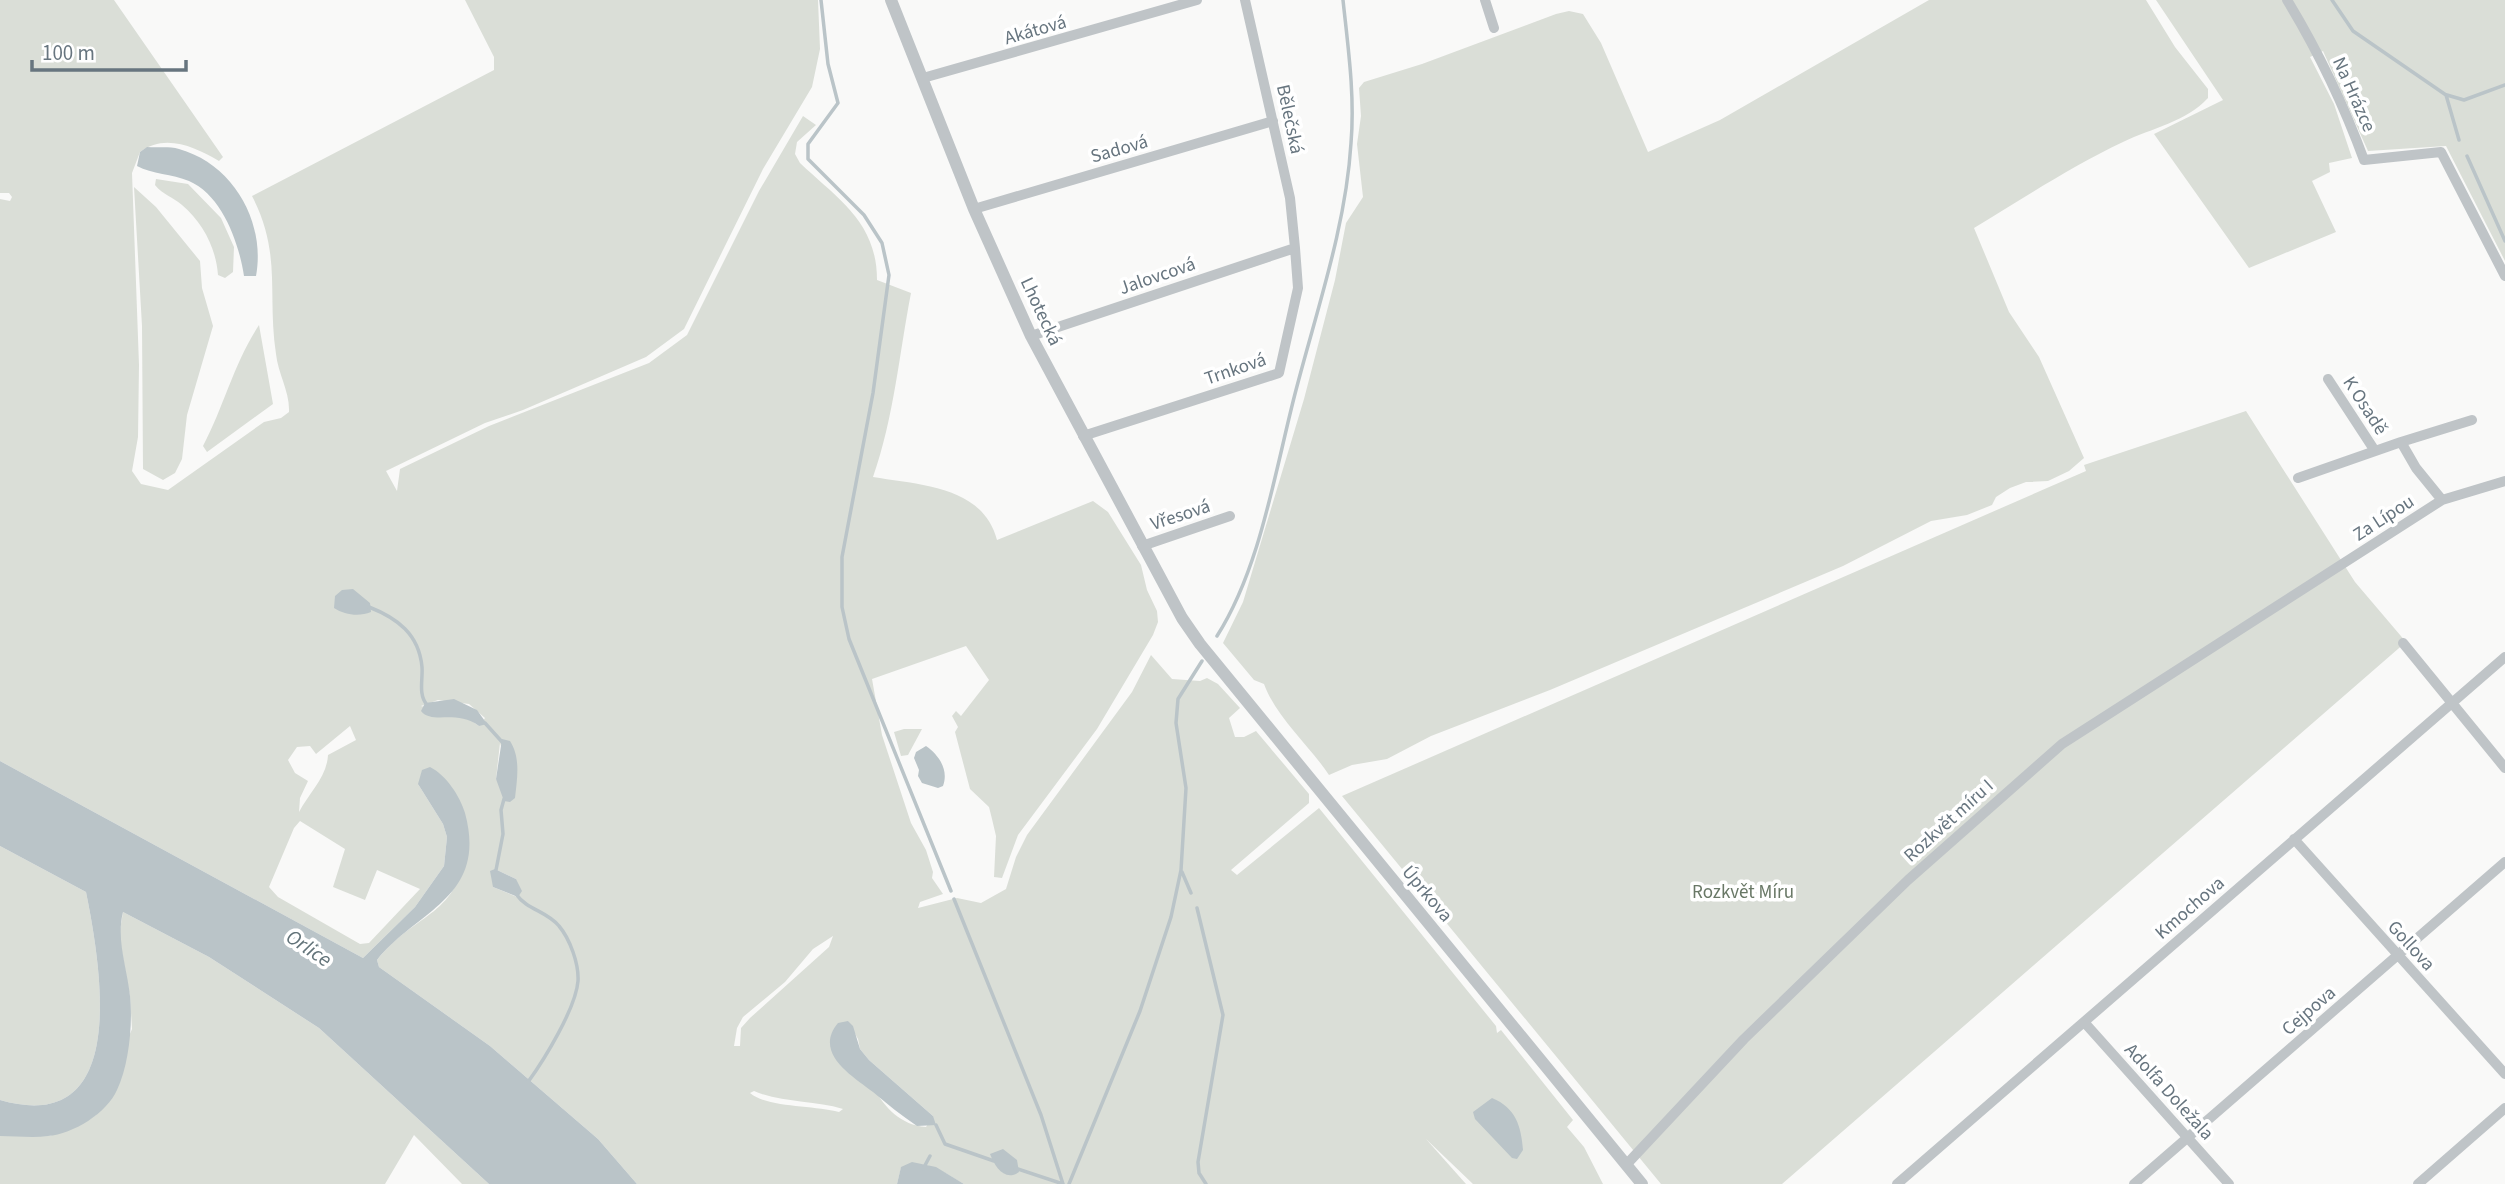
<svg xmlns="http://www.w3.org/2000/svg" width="2505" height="1184" font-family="'Source Sans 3',sans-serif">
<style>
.green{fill:#daded7;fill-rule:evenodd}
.water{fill:#bac4c8}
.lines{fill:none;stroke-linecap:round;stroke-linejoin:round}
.stream{stroke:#bac4c8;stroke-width:3.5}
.minor{stroke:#bfc4c7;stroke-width:10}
.tertiary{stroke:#bfc4c7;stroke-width:12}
.labels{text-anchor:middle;stroke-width:7;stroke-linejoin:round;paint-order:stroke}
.street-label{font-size:19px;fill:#67757f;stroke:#fff}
.park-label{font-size:19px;fill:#697866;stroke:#fff}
.water-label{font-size:21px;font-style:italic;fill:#627379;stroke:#fff}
</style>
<rect width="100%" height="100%" fill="#f9f9f8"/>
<path class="green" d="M0,0H114L223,157L219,161C195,147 165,133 140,152L132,173L139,365L138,437L132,471L141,484L168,490L264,422L281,418L289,412C290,392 278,374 276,354C267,293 282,254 252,196L494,70V57L465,0H818L820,49L812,87L763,169L684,329L646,357L523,410L485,423L386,471L397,491L400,469L489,426L649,363L687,335L759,191L803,116L816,125L797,142L795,154L800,163C838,199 877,222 877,280L911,293C899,355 894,417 873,477C920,485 983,486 997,540L1093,501L1108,512L1141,565L1147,590L1157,611L1158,622L1153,635L1097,729L1018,835L1002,878L994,877L996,836L992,819L989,807L970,789L955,732L958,727L952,716L956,711L961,716L989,680L966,646L872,679L882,735L911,823L926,850L933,872L932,878L943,894L920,902L918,908L957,898L981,903L1006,889L1016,857L1027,835L1132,692L1151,655L1172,679L1200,681L1207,678L1218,684L1240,708L1229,718L1235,737H1244L1256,731L1309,794V803L1231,870L1237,875L1319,808L1496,1026L1497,1033L1501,1030L1573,1120L1567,1127L1584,1147L1603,1184H1473L1426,1139L1466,1184H964C944,1172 923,1157 901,1168L897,1184H637L598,1139L490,1046L379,967L377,960C418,909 457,920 469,842L418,784L443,824L447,837L444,866L415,907L363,958L0,761V199L10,201L12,197L9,193H0ZM438,700L469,704L485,718L479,726L469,719L421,706ZM350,726L356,740L328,755C327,777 309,793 299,812L300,798L308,781L295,773L288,760L297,747L310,746L316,754ZM500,743L515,798L496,779ZM300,821L345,849L333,887L365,900L377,870L420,889L369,943L360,944L278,897L269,887L294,828ZM495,869L516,879L517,897L493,887ZM833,936L829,947L750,1018L741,1028L740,1046H734L737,1028L743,1017L785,982L813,949ZM848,1021L858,1039L860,1049L869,1060L933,1116L926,1127C876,1123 862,1060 848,1021ZM754,1091C782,1103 814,1100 843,1109L839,1112C814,1105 768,1108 750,1093Z
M1929,0H2146L2175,47L2208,89V98C2186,122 2152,128 2123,142C2072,166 2022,199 1974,228L2009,312L2039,357L2084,458L2069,471L2048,481L2026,482L2010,488L1996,497L1992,505L1967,515L1931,521L1843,566L1550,690L1431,736L1387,759L1352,765L1329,775C1309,745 1276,717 1264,684L1254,680L1223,643L1243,602L1304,399L1335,280L1346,223L1363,197L1357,144L1361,116L1359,88L1364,82L1422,64L1556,14L1569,11L1583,14L1601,43L1648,152L1720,120Z
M2156,0H2505V261L2446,146L2368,151L2323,51L2310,57L2334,104L2352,158L2329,163L2330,172L2312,181L2336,232L2249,268L2154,134L2223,100Z
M156,179L188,184L221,218L234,247L233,272L225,278L218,275C216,248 203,223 182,205C173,197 163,195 155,185Z
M134,187L156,207L200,261L202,288L213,326L187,415L182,459L175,473L163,480L143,469L142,326Z
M259,325L273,404L207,452L203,446C224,406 234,363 259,325Z
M2246,411L2355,582L2406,642L1782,1184H1661L1342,796L2086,471L2084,465Z
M904,729H922L908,755L901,756L894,732Z
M0,846L86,892C101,967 131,1138 0,1100Z
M123,912L209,957L319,1028L489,1184H462L414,1135L385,1184H0V1136H50L96,1115L132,1029L130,997L119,936Z"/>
<path class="water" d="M147,147C158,148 169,146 179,149C233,164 266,222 256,276H244C239,243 222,195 189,181C172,174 152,174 137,166L140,152Z
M353,589L370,603L371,612C359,617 345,615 334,608L335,596L342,590Z
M454,699L477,710L487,724L479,726C456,709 432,725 421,711L425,703Z
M502,739L510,741C521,758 517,779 515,798L510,802L504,801L496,779Z
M926,746C939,755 949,770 943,786L938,788L922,783L918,776L919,770L914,758L916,752Z
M0,761L363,958L415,907L444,866L447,837L443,824L418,784L422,770L430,767C446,775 460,796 465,813C488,898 417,910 377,960L379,967L490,1046L598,1139L637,1184H489L319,1028L209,957L123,912C116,940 127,967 130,996C133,1023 129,1065 117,1090C107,1113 73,1134 48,1136C33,1138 16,1136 0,1136V1100C131,1138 101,967 86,892L0,846Z
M495,869L516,879L522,891L518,897L493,887L490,871Z
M848,1021L853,1026L860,1049L869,1060L933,1116L936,1125L917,1126C901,1115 887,1104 873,1092C852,1076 813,1053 838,1023Z
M1492,1098C1516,1108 1521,1126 1523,1150L1517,1159L1512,1158L1475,1119L1473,1112Z
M1003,1149L1017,1160L1019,1172C1005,1182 995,1167 990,1154Z
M912,1162L936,1167L964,1184H897L901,1167Z"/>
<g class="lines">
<path class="stream" d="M821,0L828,64L838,103L808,144V159L864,215L882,243L889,275L873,393L842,557V607L849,639L951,891
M2332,0L2353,31L2446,95L2459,140
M2447,95L2464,100L2505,85
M2467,156L2505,241
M369,607C397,618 419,634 422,667C423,680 418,694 427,705
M1217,636C1261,567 1275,470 1296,390C1317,309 1346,226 1351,143C1355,95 1348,47 1343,0
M485,723L503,743
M496,870L503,834L501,810L504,799
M1182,872L1191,893
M516,894C527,910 547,911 559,926C570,939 579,964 578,981C576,1008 544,1060 528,1082
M954,899L1041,1115L1063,1184
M1197,908L1223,1015L1198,1162L1199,1173L1206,1184
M936,1125L945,1144L994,1161
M1015,1168L1063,1184
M923,1169L930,1156
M1069,1184L1140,1011L1171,917L1181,870L1186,788L1176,723L1178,699L1202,661"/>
<path class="minor" d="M1485,0L1494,28
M2287,0C2318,51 2343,103 2364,160L2441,152L2505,276
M923,78L1197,0
M974,209L1273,121
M1031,336L1295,248
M2328,379L2375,451
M2472,420L2401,442L2416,468L2442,500L2505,481
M1083,436L1279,373L1298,288L1295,248L1290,198L1245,0
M2298,478L2401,442
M1142,546L1230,516
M2403,643L2505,768
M2294,839L2505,1074
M2084,1022L2229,1184
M1626,1165L1744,1039L1908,880L2062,744L2442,500
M1897,1184L2505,657
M2134,1184L2505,862
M2418,1184L2505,1108"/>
<path class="tertiary" d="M891,0L974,209L1031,336L1182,618L1200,644L1642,1184"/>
</g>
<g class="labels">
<g class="street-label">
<text transform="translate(1035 29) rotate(-16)" y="7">Akátová</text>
<text transform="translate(2355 94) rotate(66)" y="7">Na Hrázce</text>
<text transform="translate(1291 119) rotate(78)" y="7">Bělečská</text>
<text transform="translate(1119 148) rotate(-16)" y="7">Sadová</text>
<text transform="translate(1157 275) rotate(-19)" y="7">Jalovcová</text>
<text transform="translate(1042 311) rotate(65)" y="7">Lhotecká</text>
<text transform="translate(1235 368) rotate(-19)" y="7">Trnková</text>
<text transform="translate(2366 405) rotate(57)" y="7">K Osadě</text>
<text transform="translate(1180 514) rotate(-18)" y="7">Vřesová</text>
<text transform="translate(2383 517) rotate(-33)" y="7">Za Lípou</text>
<text transform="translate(1948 820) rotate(-42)" y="7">Rozkvět míru I</text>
<text transform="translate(1428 893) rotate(50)" y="7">Úprkova</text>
<text transform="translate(2189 907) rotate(-41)" y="7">Kmochova</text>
<text transform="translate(2412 945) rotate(48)" y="7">Gollova</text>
<text transform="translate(2308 1010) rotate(-41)" y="7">Cejpova</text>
<text transform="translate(2170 1091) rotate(48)" y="7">Adolfa Doležala</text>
</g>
<g class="park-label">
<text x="1743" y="898">Rozkvět Míru</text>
</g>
<g class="water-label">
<text transform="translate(309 948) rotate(34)" y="7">Orlice</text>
</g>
</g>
<path d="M32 60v10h154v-10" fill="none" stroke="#67757f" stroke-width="3.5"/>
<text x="42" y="60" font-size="21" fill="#67757f" stroke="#ffffff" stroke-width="5" paint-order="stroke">100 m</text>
</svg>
